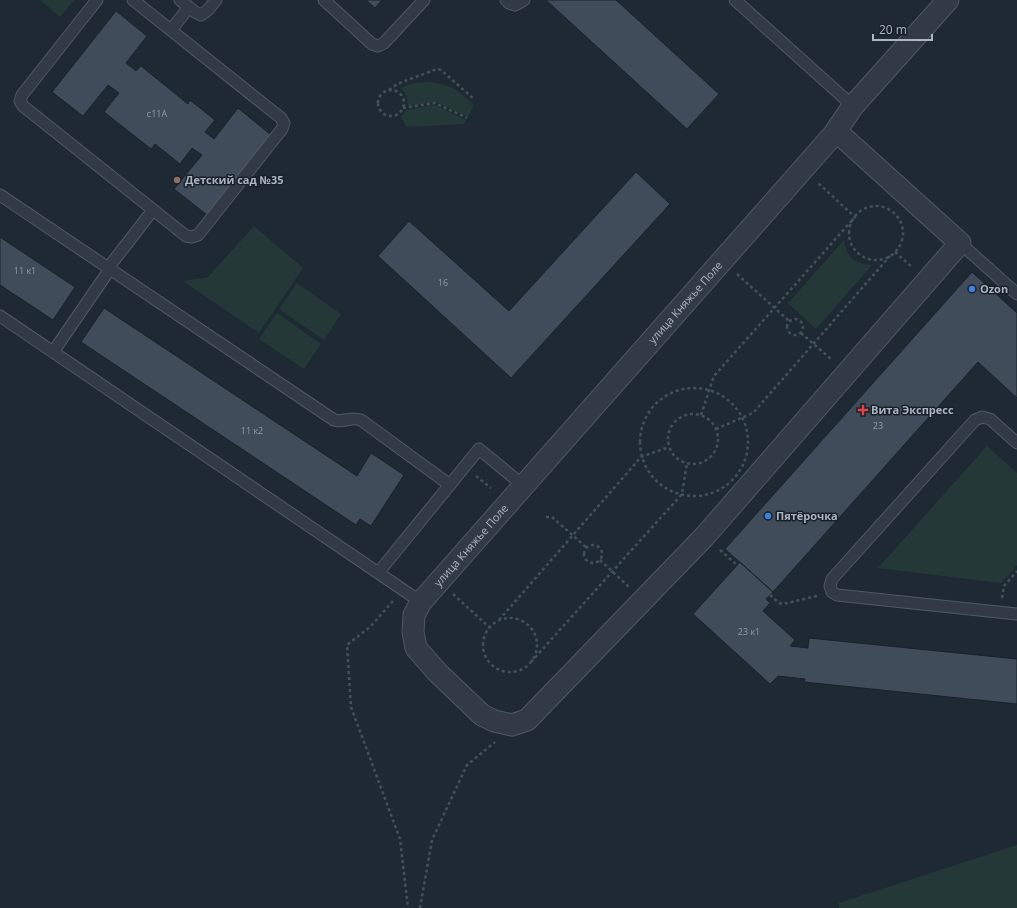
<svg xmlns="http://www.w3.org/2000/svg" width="1017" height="908" font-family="'Open Sans',sans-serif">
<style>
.green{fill:#243838}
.building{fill:#404c59;stroke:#1a222c}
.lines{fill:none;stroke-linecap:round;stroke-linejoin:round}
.lane-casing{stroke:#505963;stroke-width:13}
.street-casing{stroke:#505963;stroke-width:23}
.path{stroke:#415355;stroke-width:2.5;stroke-dasharray:3 3;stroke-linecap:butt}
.lane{stroke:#323b45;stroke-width:11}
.street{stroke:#323b45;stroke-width:21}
.education-dot{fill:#8d6e63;stroke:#182029;stroke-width:1.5}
.shop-dot{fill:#3f7fe0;stroke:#182029;stroke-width:1.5}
.health-dot{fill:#e0444e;stroke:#182029;stroke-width:1.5}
.labels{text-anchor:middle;stroke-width:3;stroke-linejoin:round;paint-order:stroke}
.number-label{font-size:9px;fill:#919ca8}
.poi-label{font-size:11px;font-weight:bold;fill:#acb6c2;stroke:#182029;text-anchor:start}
.street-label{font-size:11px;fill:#acb6c2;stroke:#182029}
</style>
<rect width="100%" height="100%" fill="#1f2934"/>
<path class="green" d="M40,0H74L60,17Z
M432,82C453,86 458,90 474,105L468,117L436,102L408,106C408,99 406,92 400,88L415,83Z
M433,105L437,106L466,120L464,124L406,127L401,117L407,110Z
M254,226L303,268L259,333L183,281L208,277Z
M844,240C846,257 855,264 872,265L816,329L788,303Z
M297,283L341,314L324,340L279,309Z
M277,313L321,344L304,369L259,339Z
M987,446L1017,473V565L1001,583L878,568Z
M1017,845V908H839V903Z"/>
<path class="building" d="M366,0H382L375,8Z
M546,0H616L719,94L687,129Z
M116,11L147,36L126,63L136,71L141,66L188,104L190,100L215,120L205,132L214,139L238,108L271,135L207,215L174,189L202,155L192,148L180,164L155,144L151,149L104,112L119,93L108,85L83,116L52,92Z
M636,172L670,204L511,378L378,256L409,221L509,311Z
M0,237L75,287L53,320L0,285Z
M972,272L1017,313V398L978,362L773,592L725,549Z
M104,308L357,476L371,453L404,475L371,526L360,519L356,525L81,342Z
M740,562L773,592L766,599L770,603L763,611L795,640L790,646L808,648L809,638L1017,659V704L804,682L805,679L778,676L770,684L693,614Z"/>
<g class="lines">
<g class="lane-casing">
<path id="lane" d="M97,0L22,95L20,101L23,106L186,236L192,237L198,235L282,129L284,123L281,118L133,0
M180,0L195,12L201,15L208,10L216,0
M324,0L372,44L378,46L384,43L424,0
M506,0L509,3L515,5L524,0
M735,0L853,106
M171,30L189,7
M0,195L334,420C343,423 352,416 361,420L450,485
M960,243L1017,294
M108,268L153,210
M0,316L421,602
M53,352L110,269
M1017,443L990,419L982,417L975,420L832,579L830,586L832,592L837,595L1017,614
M378,573L479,449L524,486"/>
</g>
<g class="street-casing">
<g id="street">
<path id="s1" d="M836,131L960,243L705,536L527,720L512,725L494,721L482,715L438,673L416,648L413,632L414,615L421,602L834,134L836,131L853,106L948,0"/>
</g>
</g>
<path class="path" d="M389,90L397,84L437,69L441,70L474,99
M378 103a13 13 0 1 1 26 0a13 13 0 1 1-26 0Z
M403,108L435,103L467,118
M849 233a27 27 0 1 1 54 0a27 27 0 1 1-54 0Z
M895,252L912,267
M737,274L789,321
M787 327a8 8 0 1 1 16 0a8 8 0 1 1-16 0Z
M801,333L832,360
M640 442a54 54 0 1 1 108 0a54 54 0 1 1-108 0Z
M668 439a25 25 0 1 1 50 0a25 25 0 1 1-50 0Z
M701,415L714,376L855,217L817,182
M716,429L753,413L890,256
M476,476L491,488
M546,517H552L587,548
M584 554a9 9 0 1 1 18 0a9 9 0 1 1-18 0Z
M720,550L737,565
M600,560L629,587
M453,594L490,628
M770,595L779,603L783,604L817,596
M1002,598L1004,586L1017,571
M393,601L371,626L347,645L351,707L400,839L408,908
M483 645a27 27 0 1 1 54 0a27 27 0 1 1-54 0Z
M499,620L641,457L669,447
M531,662L682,494L687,463
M420,908L432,840L467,765L495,742"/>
<use href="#lane" class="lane"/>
<use href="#street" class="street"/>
</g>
<circle class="education-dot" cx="177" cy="180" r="4"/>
<g class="shop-dot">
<circle cx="972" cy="289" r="4"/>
<circle cx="768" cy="516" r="4"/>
</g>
<path class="health-dot" d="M861 404h4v4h4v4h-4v4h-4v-4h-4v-4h4z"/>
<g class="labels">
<g class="number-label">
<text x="157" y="117">с11А</text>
<text x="25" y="274">11 к1</text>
<text x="443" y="286">16</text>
<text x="878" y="429">23</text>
<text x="252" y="434">11 к2</text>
<text x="749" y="635">23 к1</text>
</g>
<g class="poi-label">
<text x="185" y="184">Детский сад №35</text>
<text x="980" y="293">Ozon</text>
<text x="871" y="414">Вита Экспресс</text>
<text x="776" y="520">Пятёрочка</text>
</g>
<g class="street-label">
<text dy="4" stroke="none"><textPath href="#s1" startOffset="1401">улица Княжье Поле</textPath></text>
<text dy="4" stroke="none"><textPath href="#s1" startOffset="1077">улица Княжье Поле</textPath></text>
</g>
</g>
<path d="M873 34v6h59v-6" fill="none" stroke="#acb6c2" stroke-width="2"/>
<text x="879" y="34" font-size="12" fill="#acb6c2" stroke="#182029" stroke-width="3" paint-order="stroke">20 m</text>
</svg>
